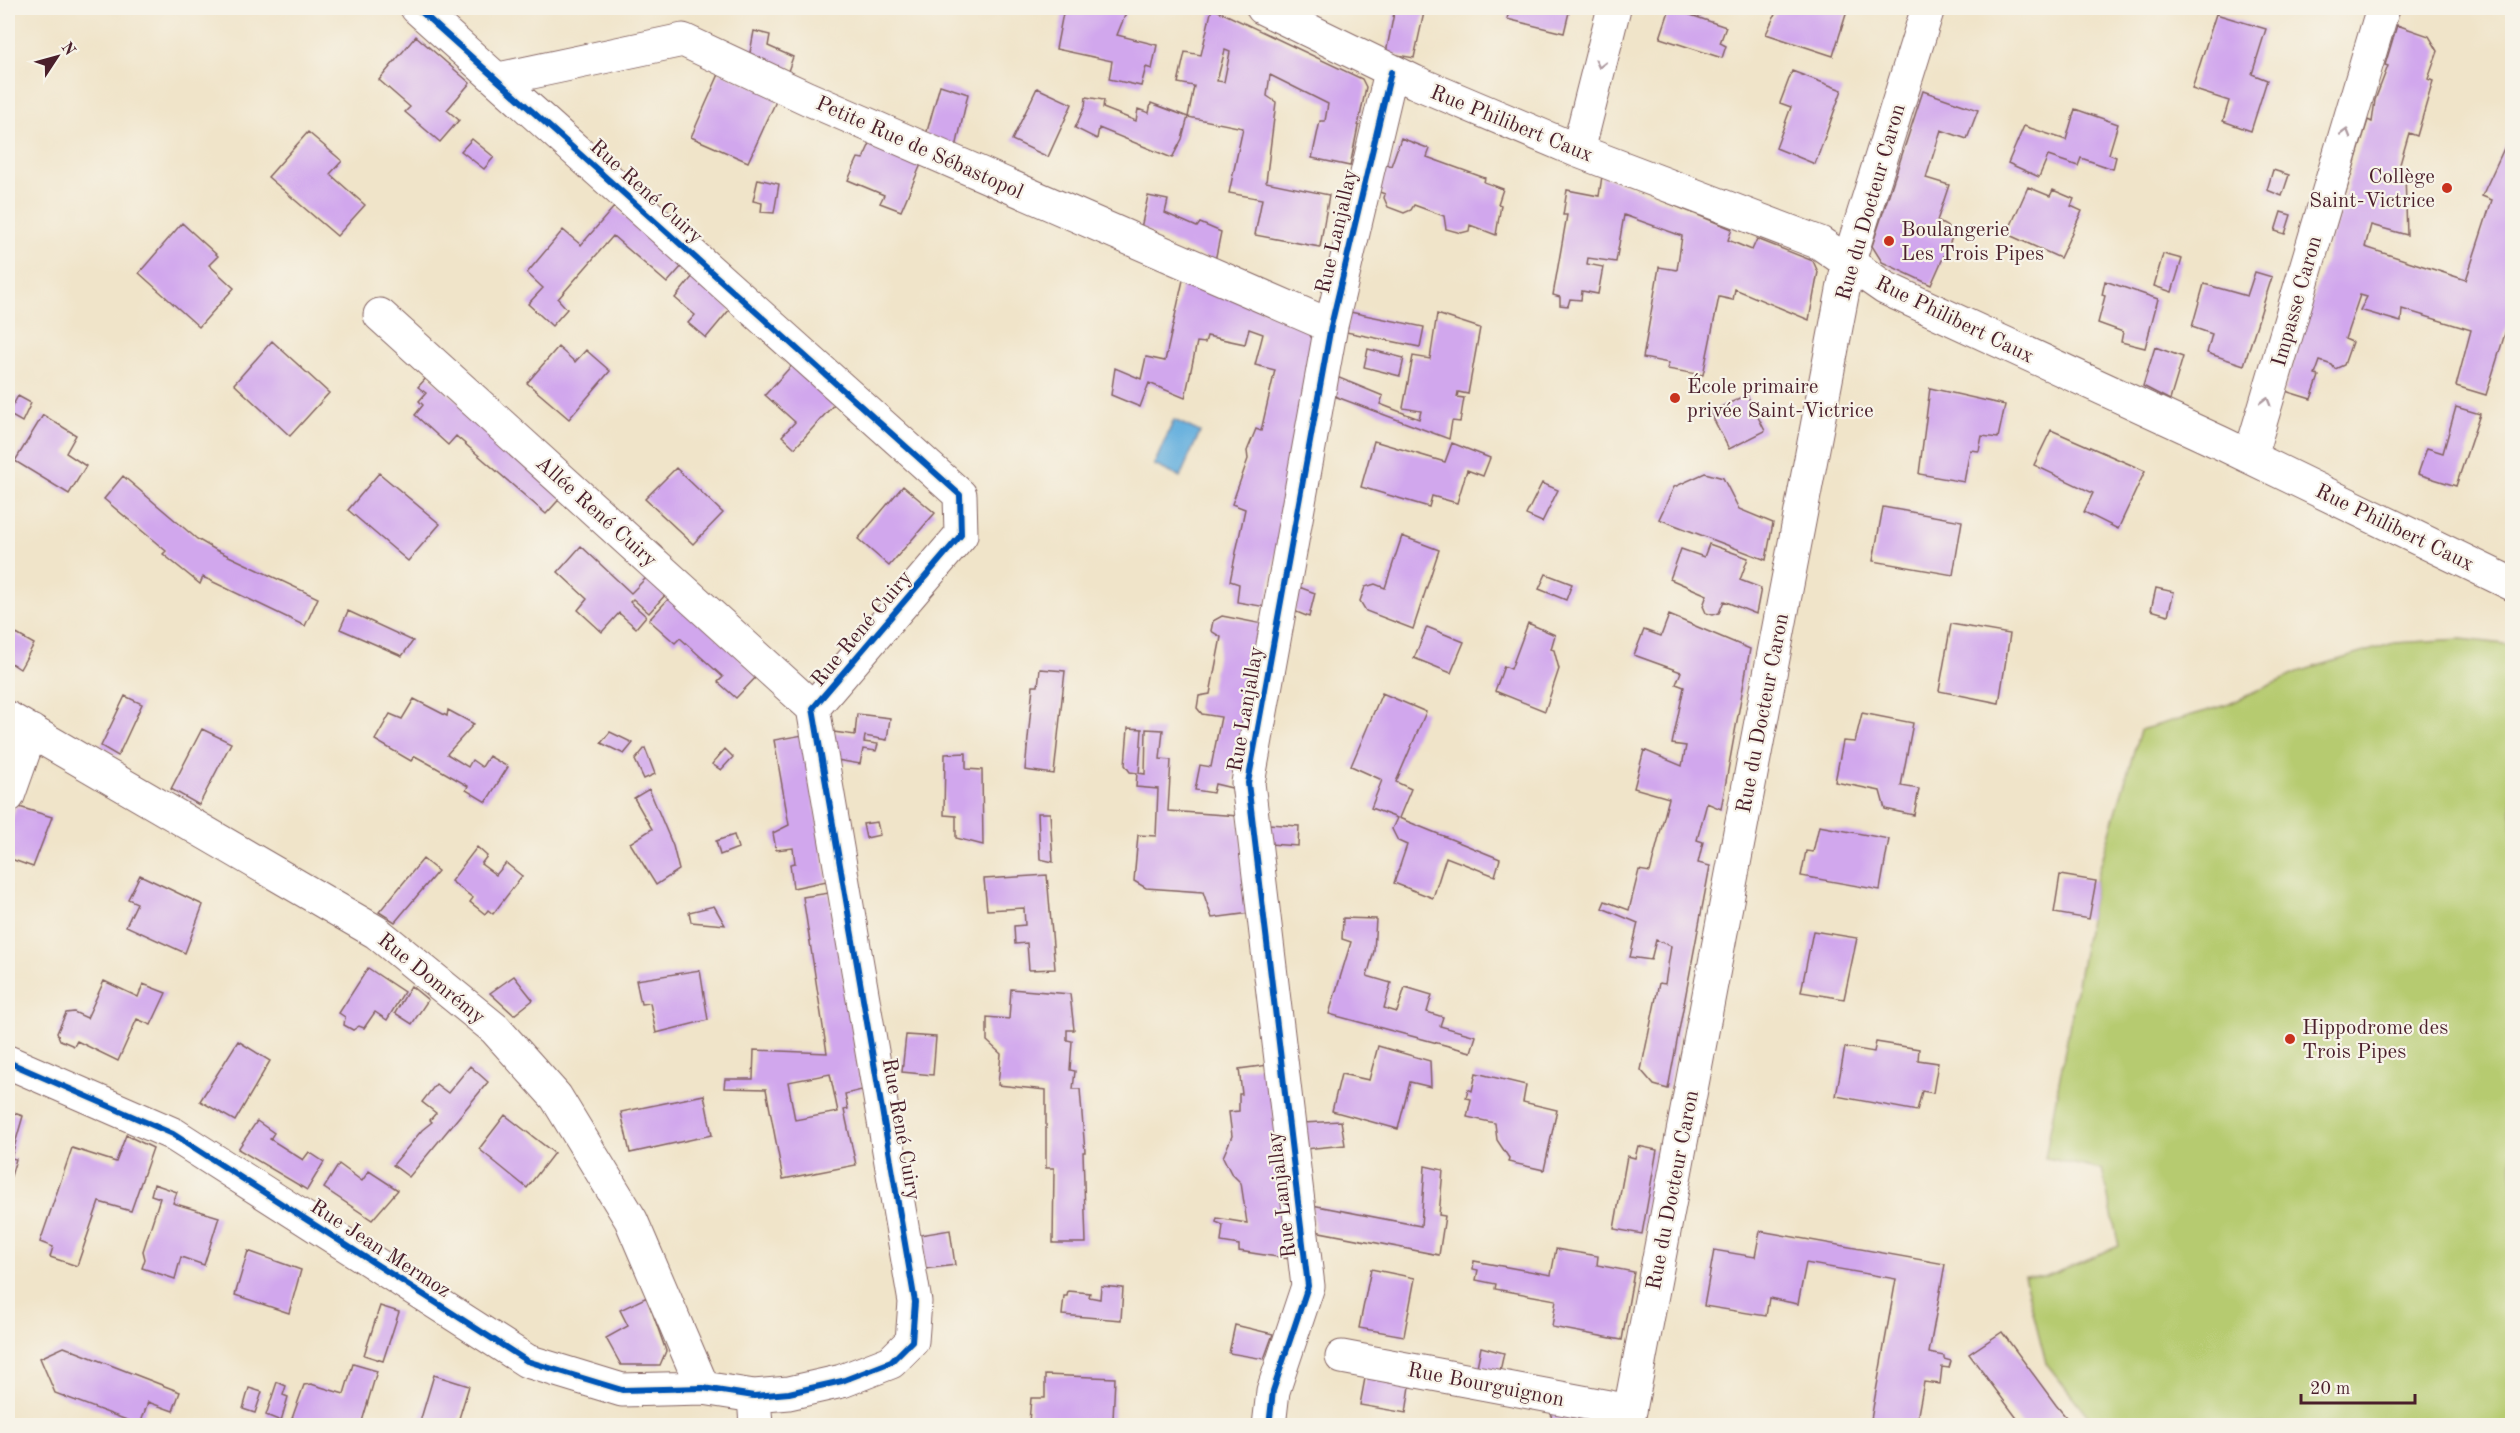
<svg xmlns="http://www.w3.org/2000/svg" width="2520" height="1433" font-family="'Old Standard TT',serif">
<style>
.green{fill:#b6cb6f;stroke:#80754d;stroke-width:1.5}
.water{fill:#66b0de;stroke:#586884;stroke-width:1.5}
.building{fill:#d1a7ed;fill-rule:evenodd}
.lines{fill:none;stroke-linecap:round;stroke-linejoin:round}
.minor-casing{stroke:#846462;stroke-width:35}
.tertiary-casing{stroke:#846462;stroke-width:35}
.minor{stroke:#fff;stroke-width:33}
.tertiary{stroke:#fff;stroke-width:33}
.cycleway-casing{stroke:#f7f3e8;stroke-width:10}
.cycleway{stroke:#0057b8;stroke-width:6}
.oneway{stroke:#ae9aa0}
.poi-dot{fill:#c8321e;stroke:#f7f3e8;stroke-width:2}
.labels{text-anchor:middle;stroke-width:4.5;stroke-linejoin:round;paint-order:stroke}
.street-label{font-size:21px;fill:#4a1f2b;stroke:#f7f3e8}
.poi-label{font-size:21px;fill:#4a1f2b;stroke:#f7f3e8;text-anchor:start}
</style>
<rect width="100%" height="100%" fill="#f7f3e8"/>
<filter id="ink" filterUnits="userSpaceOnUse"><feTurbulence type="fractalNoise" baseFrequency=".0167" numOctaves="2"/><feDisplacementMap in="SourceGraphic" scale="12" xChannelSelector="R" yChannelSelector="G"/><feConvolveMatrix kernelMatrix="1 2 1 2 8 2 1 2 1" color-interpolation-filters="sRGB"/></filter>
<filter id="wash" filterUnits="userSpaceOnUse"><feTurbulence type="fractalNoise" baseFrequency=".008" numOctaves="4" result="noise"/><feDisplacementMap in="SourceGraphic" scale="24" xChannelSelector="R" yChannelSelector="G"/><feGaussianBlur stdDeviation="1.35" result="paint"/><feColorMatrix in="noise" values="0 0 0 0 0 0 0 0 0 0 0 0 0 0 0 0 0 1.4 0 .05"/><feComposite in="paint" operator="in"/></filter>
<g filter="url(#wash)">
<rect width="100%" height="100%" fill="#f0e4c9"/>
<path class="green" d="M2462,639L2512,645V1425H2095L2046,1363L2024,1276L2044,1277L2119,1246L2102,1170L2045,1158L2096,881L2140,730L2227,705L2301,671L2394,643Z"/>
<path class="water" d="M1174,420L1200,432L1180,477L1154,465Z"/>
<g id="blocks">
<path class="building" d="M1064,8H1128L1117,35L1157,45L1152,69L1146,67L1141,86L1109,79L1112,61L1056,49Z
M1212,8L1362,79L1366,87L1350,166L1312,158L1320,121H1325L1328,104L1270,75L1267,96L1276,102L1266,182L1329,195L1320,247L1255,235L1262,199L1229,193L1243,128L1188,117L1194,86L1178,83L1185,52L1201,55ZM1225,50L1230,52L1224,82L1217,81Z
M1395,8H1425L1414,58L1386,53Z
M1510,8H1570L1564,33L1507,19Z
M1670,8L1726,27L1720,43L1726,46L1722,58L1660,38Z
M1778,8H1848L1833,56L1766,34Z
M2216,14L2266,29L2252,74L2267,80L2251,131L2223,121L2229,101L2192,89Z
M2397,25L2429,36L2438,51L2428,79L2433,81L2417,136L2409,133L2398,171L2405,174L2407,235L2371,225L2365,247L2466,280L2492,200L2482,196L2512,131V311L2486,395L2456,386L2471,330L2402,309L2401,322L2360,310L2367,297L2360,295L2345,339L2352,342L2344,365L2335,369L2332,365L2320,361L2315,375L2319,376L2311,399L2285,391L2368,120L2372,122L2375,100L2388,66L2385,65Z
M754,31L770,35L768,46L793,57L787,74L749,58Z
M416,36L470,83L447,110L459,120L440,142L405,112L410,107L379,80Z
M1792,71L1842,90L1815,164L1776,148L1791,107L1780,103Z
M720,72L778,97L748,162L691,137Z
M940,85L968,94L956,148L926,135Z
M1037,88L1072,104L1048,157L1012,140Z
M1923,91L1978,110L1967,139L1941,130L1926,178L1949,185L1937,221L1955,231L1931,285L1882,262L1872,246Z
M1086,97L1104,100L1103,108L1136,121L1138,109L1149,113L1151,103L1188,117L1182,139L1172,158L1099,128L1097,139L1075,128L1085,106Z
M2075,109L2118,124L2109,154L2116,157L2113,169L2081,158L2078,166L2048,156L2039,177L2008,163L2024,126L2066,140Z
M308,132L342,161L330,174L365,205L337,236L268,177Z
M1401,138L1430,149L1427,157L1485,178L1484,182L1503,189L1498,204L1501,205L1496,235L1470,225L1469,231L1461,233L1446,229L1444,216L1414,205L1411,210L1404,213L1388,207L1384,198L1385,194L1374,190L1379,161L1391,166Z
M472,139L494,157L484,169L461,151Z
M872,139L922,162L901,211L880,203L884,195L848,180L858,158L863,159Z
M2273,170L2289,175L2282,196L2267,190Z
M1602,176L1732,229L1728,240L1752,250L1757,239L1813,261L1818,272L1809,320L1735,289L1733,300L1719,297L1703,375L1667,369L1669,363L1643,358L1659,267L1677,270L1682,236L1624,215L1616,262L1588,258L1587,264L1603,267L1598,294L1582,291L1581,300L1570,299L1568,306L1560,305V297L1553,295L1567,215H1563L1567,190L1599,196Z
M758,179L779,184L774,213L761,212L762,203L753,201Z
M2028,187L2050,196L2053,190L2074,199L2071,206L2082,211L2060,258L2007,234Z
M1148,196L1168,200L1165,213L1197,227L1200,223L1221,232L1215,261L1141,228Z
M614,207L682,266L667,283L613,236L558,299L567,309L552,326L528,304L543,288L527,273L563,230L581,245Z
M2281,212L2291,215L2285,234L2275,231Z
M182,223L218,256L209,265L234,288L199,327L139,273Z
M2163,254L2182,259L2172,292L2154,286Z
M2255,272L2272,277L2244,365L2207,353L2212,334L2192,327L2204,284L2247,296Z
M693,276L730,309L706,338L688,323L695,315L675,298Z
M1183,280L1210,285L1307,330L1314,342L1266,607L1237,602L1239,584L1230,581L1245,509L1232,504L1248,459L1247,451L1256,429L1261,431L1275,370L1255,365L1263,334L1249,329L1245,344L1207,336L1205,343L1197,342L1185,398L1149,383L1140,407L1111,395L1115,368L1141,379L1146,357L1165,361Z
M2105,281L2158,299L2145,348L2121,342L2123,332L2098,323L2105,296L2102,295Z
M1350,312L1424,327L1420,347L1346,332Z
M1437,314L1480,328L1468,394L1458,392L1457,397L1464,398L1460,422L1452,421L1449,439L1334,396L1337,377L1383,396L1380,404L1419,419L1421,411L1403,408L1413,356L1430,359Z
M272,341L329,393L290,436L234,384Z
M558,347L575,362L586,350L610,371L569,419L527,383Z
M2155,347L2183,357L2170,400L2143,386Z
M1368,349L1404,358L1400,376L1364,367Z
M793,364L836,402L795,448L782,436L795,422L765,395Z
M428,376L564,494L546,514L456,436L448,445L415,415L423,405L419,401L426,393L418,387Z
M1930,388L2005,405L1998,438L1982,436L1979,451L1970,450L1964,482L1919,474Z
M1747,395L1765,431L1729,449L1710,412Z
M18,396L31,403L22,422L8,414Z
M2456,407L2480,414L2456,486L2418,474L2427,448L2443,453Z
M43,415L76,435L66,453L86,466L69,494L15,461Z
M2051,430L2145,471L2118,529L2084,512L2093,493L2034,465Z
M1374,441L1445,462L1452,443L1490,458L1483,476L1467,470L1457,503L1432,496L1429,507L1361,487Z
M676,468L723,513L693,544L645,499Z
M379,473L440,524L408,561L348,510Z
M1705,473L1723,478L1739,509L1773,523L1766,560L1659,519L1674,487Z
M123,476L197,539L216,550L318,598L305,626L203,577L200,584L163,554L166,551L104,499Z
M1542,483L1558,490L1542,522L1526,515Z
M903,486L935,513L889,566L858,539Z
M1883,507L1962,521L1953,575L1873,561Z
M1402,536L1439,550L1413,629L1366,611L1360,601L1365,587L1375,584L1385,588Z
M1709,544L1748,558L1740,580L1761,588L1756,614L1724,601L1719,613L1713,615L1706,613L1703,606L1707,595L1670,579L1681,549L1704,557Z
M581,546L631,593L648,576L667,593L649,613L633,599L630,602L646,616L636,628L619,613L602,632L578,610L587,599L558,572Z
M1546,574L1572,584L1566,600L1539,589Z
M1299,587L1315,593L1309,617L1294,611Z
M2156,588L2174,592L2168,615L2151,610Z
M672,595L758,675L736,698L718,682L723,677L680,638L675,643L649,620Z
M348,611L413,641L402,656L340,629Z
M1669,615L1750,649L1721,809L1707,803L1697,840L1703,842L1698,863L1710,866L1668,1089L1654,1085L1641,1070L1659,983L1665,984L1671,946L1656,940L1651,960L1630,957L1638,923L1602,908L1605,901L1629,910L1639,870L1650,872L1669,798L1634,788L1644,750L1682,766L1686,746L1672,744L1684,687L1676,684L1681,672L1634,655L1644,630L1661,636Z
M1222,616L1263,624L1232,788L1215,784L1213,793L1195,790L1200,765L1211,767L1221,717L1202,714L1197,708L1199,696L1210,694L1221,637L1211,631L1213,621Z
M1528,623L1555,635L1551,649L1554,650L1559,669L1545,711L1495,691L1504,666L1511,669Z
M1951,624L2010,634L1999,703L1939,691Z
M1427,627L1464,642L1451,673L1414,658Z
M13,632L34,644L20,669L8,661V641Z
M1040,669L1065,671L1054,774L1025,770L1033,686H1038Z
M1382,693L1426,712L1396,782L1411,789L1399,818L1500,859L1495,876L1446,857L1433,898L1394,883L1407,845L1398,841L1392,829L1397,818L1371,808L1382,780L1351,766Z
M125,696L142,704L118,756L101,746Z
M414,699L447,716L448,710L474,724L447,754L468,767L472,760L482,767L489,756L508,767L486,802L466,790L468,786L435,767L415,756L411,761L375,740L390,714L402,719Z
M1862,713L1913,723L1901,786L1919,789L1914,815L1885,809L1880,791L1835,782L1843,741L1855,742Z
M857,714L890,718L887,740L865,736L864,742L878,744L876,751L863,749L860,764L837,760L833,732L855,735Z
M1128,728L1142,729L1139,773L1145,774L1146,729L1163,730L1160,759L1171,760L1168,811L1239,816L1250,913L1212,918L1203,892L1146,888L1134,881L1138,835L1156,836L1158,789L1136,787L1137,773L1130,772L1125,765Z
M202,729L231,743L199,805L171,789Z
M610,732L633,743L624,754L601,743Z
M803,735L827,881L793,888L790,864L795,863L793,848L776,850L773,833L789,825L774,740Z
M645,748L655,774L644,779L635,760Z
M725,749L733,757L721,770L712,764Z
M966,753V769L982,770L983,845L956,838V816L944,815L945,754Z
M649,789L673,846L679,870L656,885L630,843L652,829L634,798Z
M16,806L52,817L33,867L8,858V831Z
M1038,813H1050L1053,862L1040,859Z
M877,822L880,835L866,838L863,824Z
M1268,824L1299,826L1298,846L1270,844Z
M1819,826L1889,839L1880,890L1801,876L1806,851L1813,852Z
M734,835L738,848L720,855L716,841Z
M477,847L487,856L481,864L496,875L506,863L522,876L493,914L488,910L485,914L470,902L473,898L451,881Z
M423,859L438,871L395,922L379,912Z
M140,875L203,905L185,953L126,926L137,903L128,899Z
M1047,875L1055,969L1029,970L1027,943L1015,944L1014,926L1025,925L1024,908L987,910L984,879Z
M2060,875L2096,881L2089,919L2054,913Z
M829,893L862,1090L845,1094L848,1109L844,1110L856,1165L783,1179L766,1089L724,1088L725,1079H753L754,1050L827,1053L803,897ZM830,1074L838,1112L795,1120L788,1082Z
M714,906L725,925L691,922L689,912Z
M1343,918L1376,919L1374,951L1367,976L1391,983L1384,1008L1397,1012L1405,987L1432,995L1427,1012L1443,1017L1440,1026L1476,1036L1471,1052L1329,1014L1351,942L1342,939Z
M1813,931L1857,938L1844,999L1801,992Z
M368,968L404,992L387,1020L375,1012L364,1028L359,1026L353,1030L344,1025L345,1017L339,1013Z
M700,970L708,1020L656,1033L650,1003L641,1004L636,980Z
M514,976L533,1000L514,1015L490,993Z
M104,981L138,997L143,984L166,993L151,1025L137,1019L118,1061L77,1041L74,1046L60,1040L57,1033L66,1013L74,1012L87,1018Z
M411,986L428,1000L412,1024L395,1013Z
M1011,989L1070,994L1074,1030H1067V1040L1072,1041L1070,1070L1075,1071L1073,1089H1080L1085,1152H1083L1086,1243H1053L1054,1168H1046V1090L998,1085L1001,1054L987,1041V1017L1009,1019Z
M906,1035L936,1037L933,1075L902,1072Z
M238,1041L270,1061L235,1121L200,1101Z
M1876,1042L1919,1049L1918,1060L1938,1063L1933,1093L1922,1091L1917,1111L1836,1096L1845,1047L1874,1052Z
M1378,1046L1430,1061L1431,1087L1410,1082L1398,1129L1332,1111L1341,1074L1369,1080Z
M1268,1065L1291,1259L1239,1251V1245L1221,1242L1223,1225L1216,1222L1217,1218L1247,1223L1241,1183L1231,1173L1223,1157L1232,1136L1229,1112L1239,1111V1094H1242L1239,1069Z
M470,1066L488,1082L409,1177L393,1165L422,1130L432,1122L430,1120L436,1113L422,1102L436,1084L448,1093Z
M1476,1073L1526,1085L1523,1102L1557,1110L1544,1170L1508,1162L1509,1158L1497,1140L1495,1123L1467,1117L1471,1099L1466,1098L1468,1089L1472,1091Z
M704,1095L712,1135L630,1153L621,1112Z
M8,1111L23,1116L11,1158L16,1159L11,1176L8,1175Z
M505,1115L554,1153L527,1188L479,1149Z
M257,1121L274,1133L270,1139L303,1160L309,1152L324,1162L307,1190L238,1149Z
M1341,1121L1345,1145L1305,1149L1303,1123Z
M126,1135L153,1148L131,1211L99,1202L77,1266L50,1257L53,1247L40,1242L72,1148L116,1162Z
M1638,1146L1657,1150L1642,1234L1614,1229L1627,1156L1635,1158Z
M339,1164L362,1181L369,1171L398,1190L372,1220L324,1188Z
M1425,1166L1443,1170L1439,1215L1445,1216L1439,1255L1315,1231L1312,1205L1421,1226Z
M154,1184L177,1192L173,1203L219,1217L204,1265L181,1257L175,1279L142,1268L145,1259L143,1251L160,1198L151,1195Z
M950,1230L955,1265L925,1269L920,1235Z
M1760,1231L1945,1264L1929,1353L1944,1356V1359L1951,1361L1949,1368L1942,1367L1940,1384L1924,1382L1916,1425H1870L1896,1279L1806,1263L1798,1304L1769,1298L1766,1316L1704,1306L1714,1250L1755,1257Z
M1556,1249L1598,1256L1597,1265L1634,1272L1622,1340L1552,1327L1556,1300L1495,1289L1496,1284L1476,1280L1478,1270L1473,1269L1474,1261L1551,1275Z
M248,1251L301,1270L289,1313L235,1295Z
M1371,1269L1415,1278L1404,1336L1359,1328Z
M1101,1286L1123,1288L1121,1320L1062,1315L1064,1296H1067L1068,1291L1090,1293L1089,1297L1100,1299Z
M647,1297L666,1351L660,1365H621L606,1338L628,1326L620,1310Z
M380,1306L399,1312L383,1361L364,1355Z
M1235,1325L1273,1334L1264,1359L1229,1353Z
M2002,1332L2056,1405L2070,1422L2065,1425H2022L1969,1354Z
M64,1347L180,1392L173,1411L148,1402L140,1425L55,1393L40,1358Z
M1481,1347L1504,1353L1500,1371L1477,1367Z
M353,1364L377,1371L361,1425L290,1424L304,1385L311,1384L344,1394Z
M434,1375L469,1386L457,1425H419Z
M1045,1375L1115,1378L1113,1420L1127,1421V1425H1035V1422H1029L1031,1398H1045Z
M1365,1378L1410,1386L1406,1413L1360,1405Z
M277,1382L286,1386L283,1395L288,1397L281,1421L266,1415Z
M249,1388L262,1392L255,1413L243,1409Z
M1552,1412L1607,1421L1606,1425H1550Z"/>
</g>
</g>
<g filter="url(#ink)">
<use href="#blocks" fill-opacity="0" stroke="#846462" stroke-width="1.5"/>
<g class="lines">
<g class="minor-casing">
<path id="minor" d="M1263,8L1415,82L1578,151L1820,243L1885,288L2221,443L2512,584
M499,79L683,40L807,98L1331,326
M1578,151L1614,8
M380,315L813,708
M2250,457L2383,8
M8,718L376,932L495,1029L556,1097L631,1220L703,1388
M8,796L31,731
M8,1062L173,1134L527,1361L622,1390L703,1388L754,1396L789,1393L842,1381L891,1362L912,1341L915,1302L813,708L961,535L960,495L417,8
M1342,1357L1630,1411
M754,1396L756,1426
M1269,1426L1273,1391L1308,1286L1248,783L1331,326L1391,72"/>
</g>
<g class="tertiary-casing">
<path id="tertiary" d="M1627,1426L1848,264L1928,8"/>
</g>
<use href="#minor" class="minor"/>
<use href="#tertiary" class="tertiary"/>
<g class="cycleway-casing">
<path id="cycleway" d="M8,1062L173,1134L527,1361L622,1390L703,1388L754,1396L789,1393L842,1381L891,1362L912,1341L915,1302L813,708L961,535L960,495L417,8
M1269,1426L1273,1391L1308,1286L1248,783L1331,326L1391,72"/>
</g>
<use href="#cycleway" class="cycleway"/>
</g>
<defs><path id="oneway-chevron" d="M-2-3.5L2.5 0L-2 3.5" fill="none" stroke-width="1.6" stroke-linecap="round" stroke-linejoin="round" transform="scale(1.5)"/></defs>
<g class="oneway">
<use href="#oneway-chevron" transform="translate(1600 64) rotate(104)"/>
<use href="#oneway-chevron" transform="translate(2346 133) rotate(-74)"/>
<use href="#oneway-chevron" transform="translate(2266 401) rotate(-74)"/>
</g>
</g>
<g class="poi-dot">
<circle cx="2447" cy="188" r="6"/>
<circle cx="1889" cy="241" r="6"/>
<circle cx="1675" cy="398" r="6"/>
<circle cx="2290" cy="1039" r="6"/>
</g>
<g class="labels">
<g class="street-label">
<text transform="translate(1512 123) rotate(22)" y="7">Rue Philibert Caux</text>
<text transform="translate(920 147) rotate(24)" y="7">Petite Rue de Sébastopol</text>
<text transform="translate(647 191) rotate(42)" y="7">Rue René Cuiry</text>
<text transform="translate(1870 202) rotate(-74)" y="7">Rue du Docteur Caron</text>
<text transform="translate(1336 231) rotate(-77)" y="7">Rue Lanjallay</text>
<text transform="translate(2296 301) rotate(-74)" y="7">Impasse Caron</text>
<text transform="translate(1955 319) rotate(26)" y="7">Rue Philibert Caux</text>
<text transform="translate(597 511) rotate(42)" y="7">Allée René Cuiry</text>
<text transform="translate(2395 527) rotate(26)" y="7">Rue Philibert Caux</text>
<text transform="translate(861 628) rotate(-50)" y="7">Rue René Cuiry</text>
<text transform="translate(1245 709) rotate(-80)" y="7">Rue Lanjallay</text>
<text transform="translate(1762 713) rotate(-79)" y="7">Rue du Docteur Caron</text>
<text transform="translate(432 978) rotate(39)" y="7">Rue Domrémy</text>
<text transform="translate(902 1129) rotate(80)" y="7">Rue René Cuiry</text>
<text transform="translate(1672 1190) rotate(-79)" y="7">Rue du Docteur Caron</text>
<text transform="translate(1281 1195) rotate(-97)" y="7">Rue Lanjallay</text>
<text transform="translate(381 1248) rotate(33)" y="7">Rue Jean Mermoz</text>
<text transform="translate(1486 1384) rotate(11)" y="7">Rue Bourguignon</text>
</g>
<g class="poi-label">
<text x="2435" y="183" text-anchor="end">Collège<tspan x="2435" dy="24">Saint-Victrice</tspan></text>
<text x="1901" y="236">Boulangerie<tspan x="1901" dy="24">Les Trois Pipes</tspan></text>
<text x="1687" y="393">École primaire<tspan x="1687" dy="24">privée Saint-Victrice</tspan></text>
<text x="2302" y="1034">Hippodrome des<tspan x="2302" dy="24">Trois Pipes</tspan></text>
</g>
</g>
<rect width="2520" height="1433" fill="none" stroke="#f7f3e8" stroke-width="30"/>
<g transform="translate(57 57) rotate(54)" stroke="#f7f3e8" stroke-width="4.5" paint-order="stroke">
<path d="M0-4.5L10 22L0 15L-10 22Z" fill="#4a1f2b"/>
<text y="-9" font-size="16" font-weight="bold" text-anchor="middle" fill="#4a1f2b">N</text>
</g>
<path d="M2301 1394v9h114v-9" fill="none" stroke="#4a1f2b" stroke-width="3"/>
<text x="2310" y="1394" font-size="18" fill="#4a1f2b" stroke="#f7f3e8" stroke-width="4.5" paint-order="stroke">20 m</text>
</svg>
